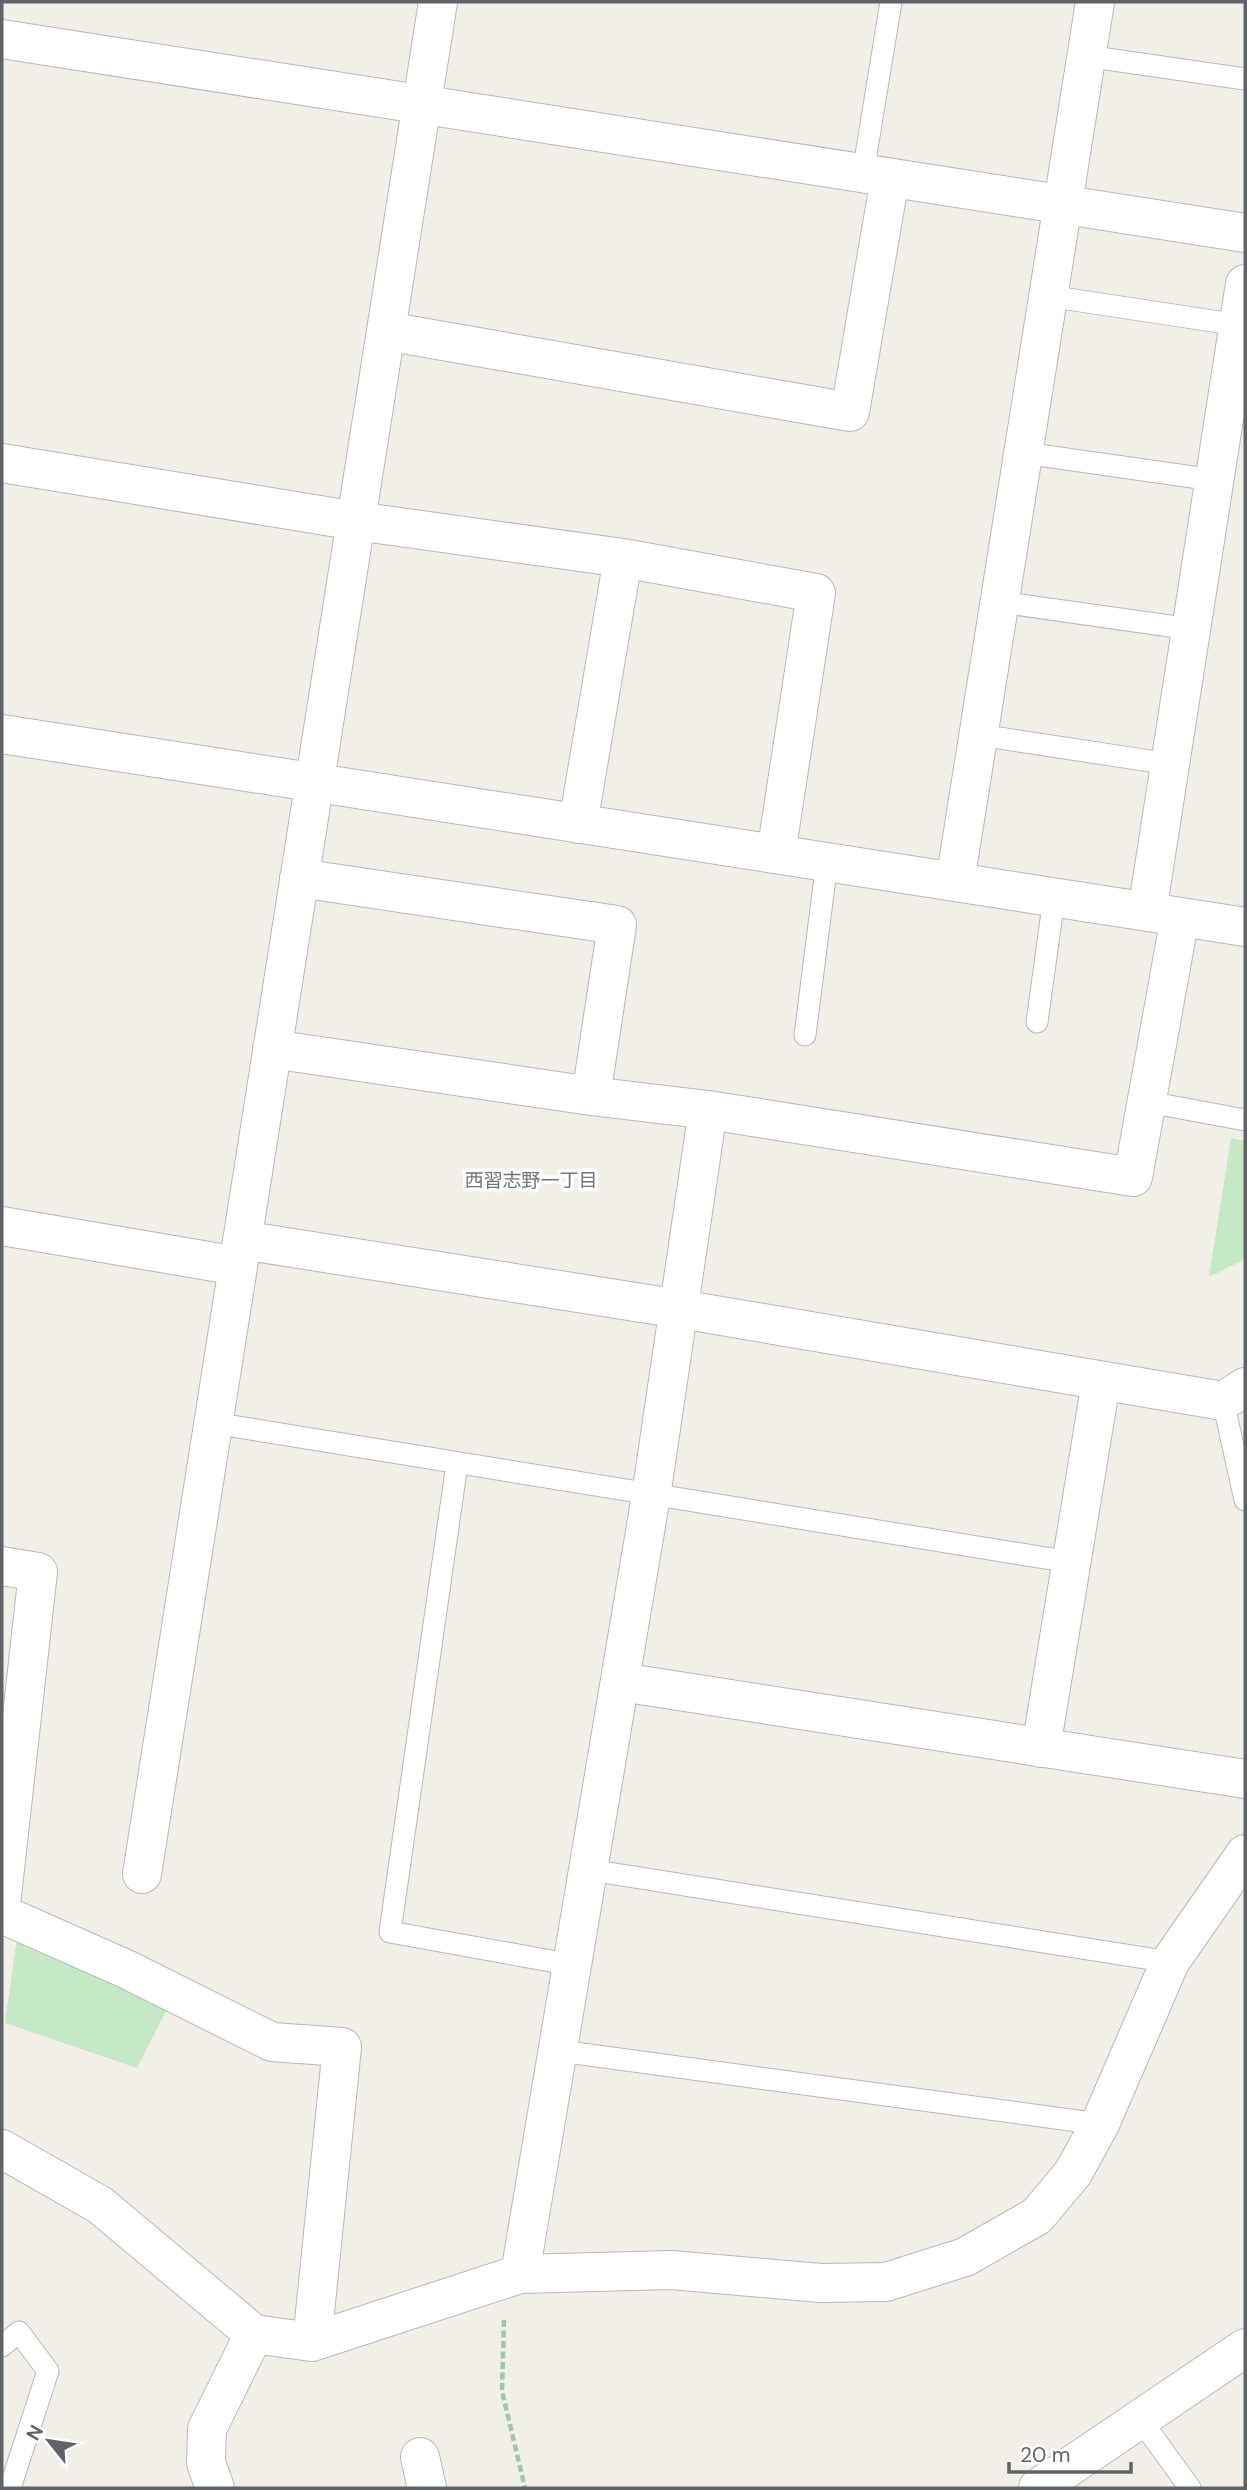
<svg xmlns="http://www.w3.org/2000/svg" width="1247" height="2490" font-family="'DM Sans','Noto Sans JP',sans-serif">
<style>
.green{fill:#c5e8c5}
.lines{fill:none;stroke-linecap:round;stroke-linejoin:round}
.service-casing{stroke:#b5b8bc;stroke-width:23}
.minor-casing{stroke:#b5b8bc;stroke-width:40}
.path{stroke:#9cc7a9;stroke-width:4.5;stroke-dasharray:7 3.5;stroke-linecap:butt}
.service{stroke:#fff;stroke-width:21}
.minor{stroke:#fff;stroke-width:38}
.labels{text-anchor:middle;stroke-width:7;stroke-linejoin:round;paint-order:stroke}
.neighbourhood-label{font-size:19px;fill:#70757a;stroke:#fff}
</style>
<rect width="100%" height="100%" fill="#f1efe8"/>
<path class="green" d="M1231,1138L1245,1141V1259L1209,1277Z
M17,1938L171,2001L137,2068L5,2023Z"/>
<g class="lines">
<g class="service-casing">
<path id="service" d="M1086,56L1245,79
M863,173L891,2
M1048,296L1239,325
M1024,453L1214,480
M1000,602L1191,629
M979,735L1170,764
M1037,1022L1054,898
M805,1035L827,862
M1148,1102L1245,1120
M1223,1401L1245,1500
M213,1423L1070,1562
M457,1464L390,1932L573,1965
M590,1870L1170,1962
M560,2051L1100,2124
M2,2346L19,2332L48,2371L10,2488
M1140,2419L1190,2488"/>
</g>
<g class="minor-casing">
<path id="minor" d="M2,39L1245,233
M386,331L850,412L890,178
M2,463L356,521L623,558L816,593L776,854
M2,734L1245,927
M578,824L623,558
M299,878L617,925L591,1096
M955,882L1095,2
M1147,912L1245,284
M272,1049L591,1096L708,1110L1133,1177L1180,917
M2,1226L238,1266
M242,1240L680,1309L1223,1401L1245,1387
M2,1566L38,1572L2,1896
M621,1682L1245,1779
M1041,1748L1101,1382
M142,1874L438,2
M2,1914L126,1969L272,2042L342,2047L312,2342
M2,2149L100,2205L254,2334L312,2342L520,2274L671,2270L821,2283L886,2282L965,2257L1037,2216L1073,2173L1100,2124L1170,1962L1245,1854
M520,2274L651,1496L708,1110
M420,2457L427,2488
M215,2488L206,2463L207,2429L254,2334
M1038,2488L1245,2348"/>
</g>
<path class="path" d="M504,2320L502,2391L525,2488"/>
<use href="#service" class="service"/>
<use href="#minor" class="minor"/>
</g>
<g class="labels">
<g class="neighbourhood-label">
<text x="531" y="1187">西習志野一丁目</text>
</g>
</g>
<rect width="1247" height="2490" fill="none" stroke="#5f6368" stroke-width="7"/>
<g transform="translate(49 2441) rotate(300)" stroke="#ffffff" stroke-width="5" paint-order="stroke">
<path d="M0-5L12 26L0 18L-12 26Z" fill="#5f6368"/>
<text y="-10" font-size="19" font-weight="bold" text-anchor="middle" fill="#5f6368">N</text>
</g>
<path d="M1009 2462v10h122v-10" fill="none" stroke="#5f6368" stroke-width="3.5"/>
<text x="1020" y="2462" font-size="21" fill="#5f6368" stroke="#ffffff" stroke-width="5" paint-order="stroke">20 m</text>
</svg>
